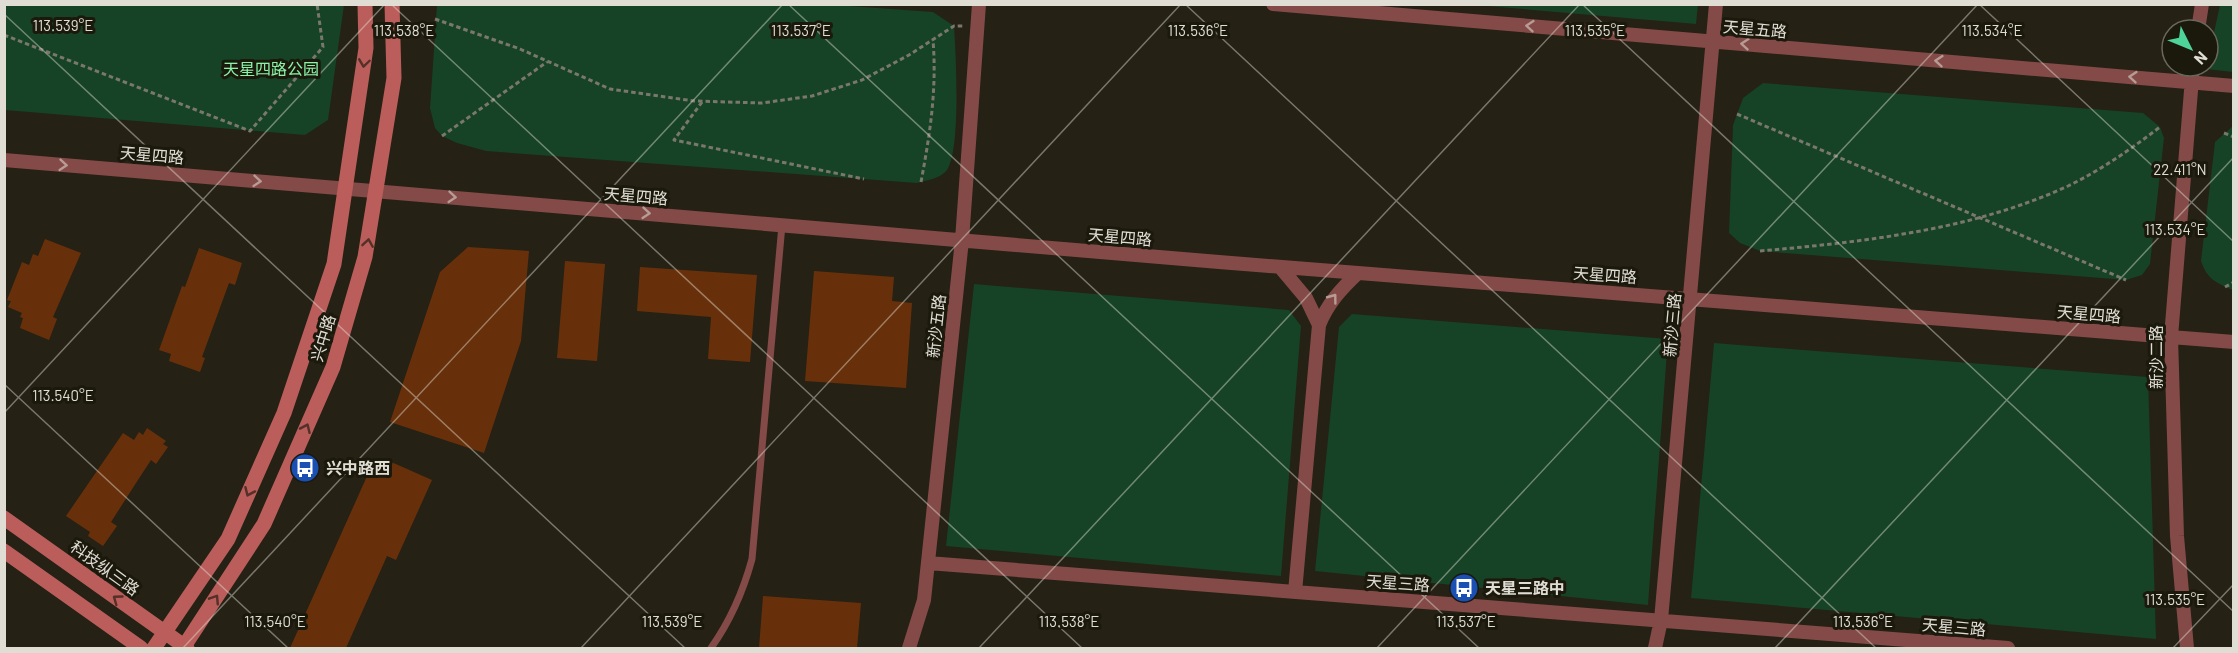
<svg xmlns="http://www.w3.org/2000/svg" width="2238" height="653" font-family="Barlow,'Noto Sans SC',sans-serif">
<style>
.green{fill:#164225}
.building{fill:#68300a}
.lines{fill:none;stroke-linecap:round;stroke-linejoin:round}
.path{stroke:#7a776d;stroke-width:3;stroke-dasharray:4.5 3;stroke-linecap:butt}
.lane{stroke:#844a47;stroke-width:7}
.street{stroke:#844a47;stroke-width:14}
.secondary{stroke:#bb5e5b;stroke-width:15}
.oneway{stroke:#b79b95}
.oneway2{stroke:#533028}
.ticks{fill:none;stroke:#e0ddd5;stroke-width:1.5;stroke-opacity:0.45}
.labels{text-anchor:middle;stroke-width:6;stroke-linejoin:round;paint-order:stroke}
.street-label{font-size:16px;fill:#e0ddd5;stroke:#1b180c}
.park-label{font-size:16px;fill:#88f4a7;stroke:#1b180c}
.poi-label{font-size:16px;font-weight:bold;fill:#e0ddd5;stroke:#1b180c;text-anchor:start}
.ticks-label{font-size:15px;text-anchor:middle;fill:#e0ddd5;stroke:#1b180c;stroke-width:6;stroke-linejoin:round;paint-order:stroke}
</style>
<rect width="100%" height="100%" fill="#252115"/>
<path class="green" d="M4,5H344L328,120L305,135L5,110Z
M437,5H836L933,12L954,26C956,54 961,150 947,170C940,179 927,180 917,183L486,151L457,143L442,136L435,128L430,108Z
M1476,5L1698,4V5L1696,24Z
M2220,5H2233V72L2206,69Z
M1763,83L2143,113L2160,127L2164,138L2150,264L2142,275L2126,280L1760,251L1740,243L1729,233L1733,125L1743,98Z
M2233,126V290C2216,283 2207,279 2201,261L2215,142Z
M974,284L1289,310L1301,326L1281,576L946,546Z
M1352,314L1668,339L1648,605L1315,571L1339,327Z
M1714,343L2148,377L2156,639L1691,598Z"/>
<path class="building" d="M45,239L81,253L53,317L57,319L49,340L20,328L23,318L20,317L22,313L8,307L11,301L7,300L22,262L29,265L33,254L38,256Z
M468,247L529,251L521,341L484,453L390,422L440,272Z
M199,248L242,263L235,285L229,283L202,357L205,358L200,372L169,361L171,354L159,350L182,286L185,287Z
M565,261L605,264L597,361L557,358Z
M640,267L757,275L750,362L708,359L711,317L637,311Z
M814,271L894,277L892,301L912,303L906,388L805,381Z
M147,428L166,441L163,444L168,447L156,464L151,460L136,483L111,522L117,526L103,546L88,536L90,532L66,516L123,433L134,440L139,432L143,435Z
M389,461L432,480L396,560L387,556L346,648H290L372,465L385,470Z
M763,596L861,603L857,648H759Z"/>
<g class="lines">
<path class="path" d="M435,19L520,49L610,89L694,101L762,103L812,96L862,80L909,55L954,26H963
M4,35L250,131L323,47L317,4
M702,102L674,140L864,179
M1737,114L2126,280
M2224,133L2234,137
M442,136L547,62
M921,182C930,134 937,89 933,40
M1760,251C1863,242 1973,230 2068,186C2101,170 2131,149 2160,127
M2225,287L2234,282"/>
<path class="lane" d="M711,648C731,620 743,592 752,559L782,225"/>
<path class="street" d="M1273,4L2234,86
M2198,30L2202,4
M4,160L1219,262L2234,342
M1280,267L1306,298L1319,325C1328,303 1341,289 1358,273
M928,563L2008,648
M1295,592L1319,325
M909,648L924,600L962,240L979,4
M1655,648L1661,620L1716,4
M2187,648L2177,536L2171,337L2193,66"/>
<path class="secondary" d="M4,518L187,648
M4,551L141,648
M154,648L228,539L284,413L334,264L366,48L365,4
M183,648L264,524L333,367L365,257L394,78L392,4"/>
</g>
<defs><path id="oneway-chevron" d="M-2-3.5L2.5 0L-2 3.5" fill="none" stroke-width="1.6" stroke-linecap="round" stroke-linejoin="round" transform="scale(1.5)"/></defs>
<g class="oneway">
<use href="#oneway-chevron" transform="translate(1530 26) rotate(-175)"/>
<use href="#oneway-chevron" transform="translate(1745 44) rotate(-175)"/>
<use href="#oneway-chevron" transform="translate(1939 61) rotate(-175)"/>
<use href="#oneway-chevron" transform="translate(2133 77) rotate(-175)"/>
<use href="#oneway-chevron" transform="translate(63 165) rotate(5)"/>
<use href="#oneway-chevron" transform="translate(257 181) rotate(5)"/>
<use href="#oneway-chevron" transform="translate(452 197) rotate(5)"/>
<use href="#oneway-chevron" transform="translate(646 213) rotate(5)"/>
<use href="#oneway-chevron" transform="translate(1333 298) rotate(-53)"/>
</g>
<g class="oneway2">
<use href="#oneway-chevron" transform="translate(364 63) rotate(98)"/>
<use href="#oneway-chevron" transform="translate(368 243) rotate(-81)"/>
<use href="#oneway-chevron" transform="translate(306 428) rotate(-66)"/>
<use href="#oneway-chevron" transform="translate(249 492) rotate(114)"/>
<use href="#oneway-chevron" transform="translate(117 599) rotate(-144)"/>
<use href="#oneway-chevron" transform="translate(215 599) rotate(-57)"/>
</g>
<path class="ticks" d="M391,4L1082,648M788,4L1479,648M1185,4L1876,648M1582,4L2234,612M1979,4L2234,242M4,14L685,648M4,384L288,648M4,413L385,4M183,648L783,4M581,648L1181,4M979,648L1580,4M1377,648L1978,4M1775,648L2234,157M2173,648L2234,584"/>
<defs>
<g id="bus-disc" transform="scale(1.5)"><circle r="9.5" fill="#1a4fb4" stroke="#1b180c"/><path d="M-5-6H5V4H4V6H2V4H-2V6H-4V4H-5ZM-3.5-4V0h7V-4ZM-3.5 1.2v1.5H-2V1.2ZM2 1.2v1.5H3.5V1.2Z" fill="#fff"/></g>
</defs>
<g fill-rule="evenodd">
<use href="#bus-disc" x="305" y="468"/>
<use href="#bus-disc" x="1464" y="588"/>
</g>
<g class="labels">
<g class="street-label">
<text transform="translate(1755 29) rotate(5)" y="6">天星五路</text>
<text transform="translate(152 155) rotate(5)" y="6">天星四路</text>
<text transform="translate(636 196) rotate(5)" y="6">天星四路</text>
<text transform="translate(1120 237) rotate(5)" y="6">天星四路</text>
<text transform="translate(1605 275) rotate(4)" y="6">天星四路</text>
<text transform="translate(2089 314) rotate(5)" y="6">天星四路</text>
<text transform="translate(1672 325) rotate(-85)" y="6">新沙三路</text>
<text transform="translate(936 326) rotate(-84)" y="6">新沙五路</text>
<text transform="translate(323 338) rotate(-73)" y="6">兴中路</text>
<text transform="translate(2156 357) rotate(-90)" y="6">新沙二路</text>
<text transform="translate(105 568) rotate(36)" y="6">科技纵三路</text>
<text transform="translate(1398 583) rotate(4)" y="6">天星三路</text>
<text transform="translate(1954 627) rotate(5)" y="6">天星三路</text>
</g>
<g class="park-label">
<text x="271" y="75">天星四路公园</text>
</g>
<g class="poi-label">
<text x="326" y="474">兴中路西</text>
<text x="1485" y="594">天星三路中</text>
</g>
</g>
<g class="ticks-label">
<text x="63" y="31">113.539°E</text>
<text x="404" y="36">113.538°E</text>
<text x="801" y="36">113.537°E</text>
<text x="1198" y="36">113.536°E</text>
<text x="1595" y="36">113.535°E</text>
<text x="1992" y="36">113.534°E</text>
<text x="2180" y="175">22.411°N</text>
<text x="2175" y="235">113.534°E</text>
<text x="63" y="401">113.540°E</text>
<text x="2175" y="605">113.535°E</text>
<text x="275" y="627">113.540°E</text>
<text x="672" y="627">113.539°E</text>
<text x="1069" y="627">113.538°E</text>
<text x="1466" y="627">113.537°E</text>
<text x="1863" y="627">113.536°E</text>
</g>
<rect width="2238" height="653" fill="none" stroke="#e0ddd5" stroke-width="12"/>
<g transform="translate(2190 48) rotate(133)"><circle r="28" fill="#1b180c" stroke="#6a675c" stroke-width="1.5"/>
<path d="M0-4.5L10 22L0 15L-10 22Z" fill="#4ed399"/>
<text y="-9" font-size="16" font-weight="bold" text-anchor="middle" fill="#e0ddd5">N</text>
</g>
</svg>
